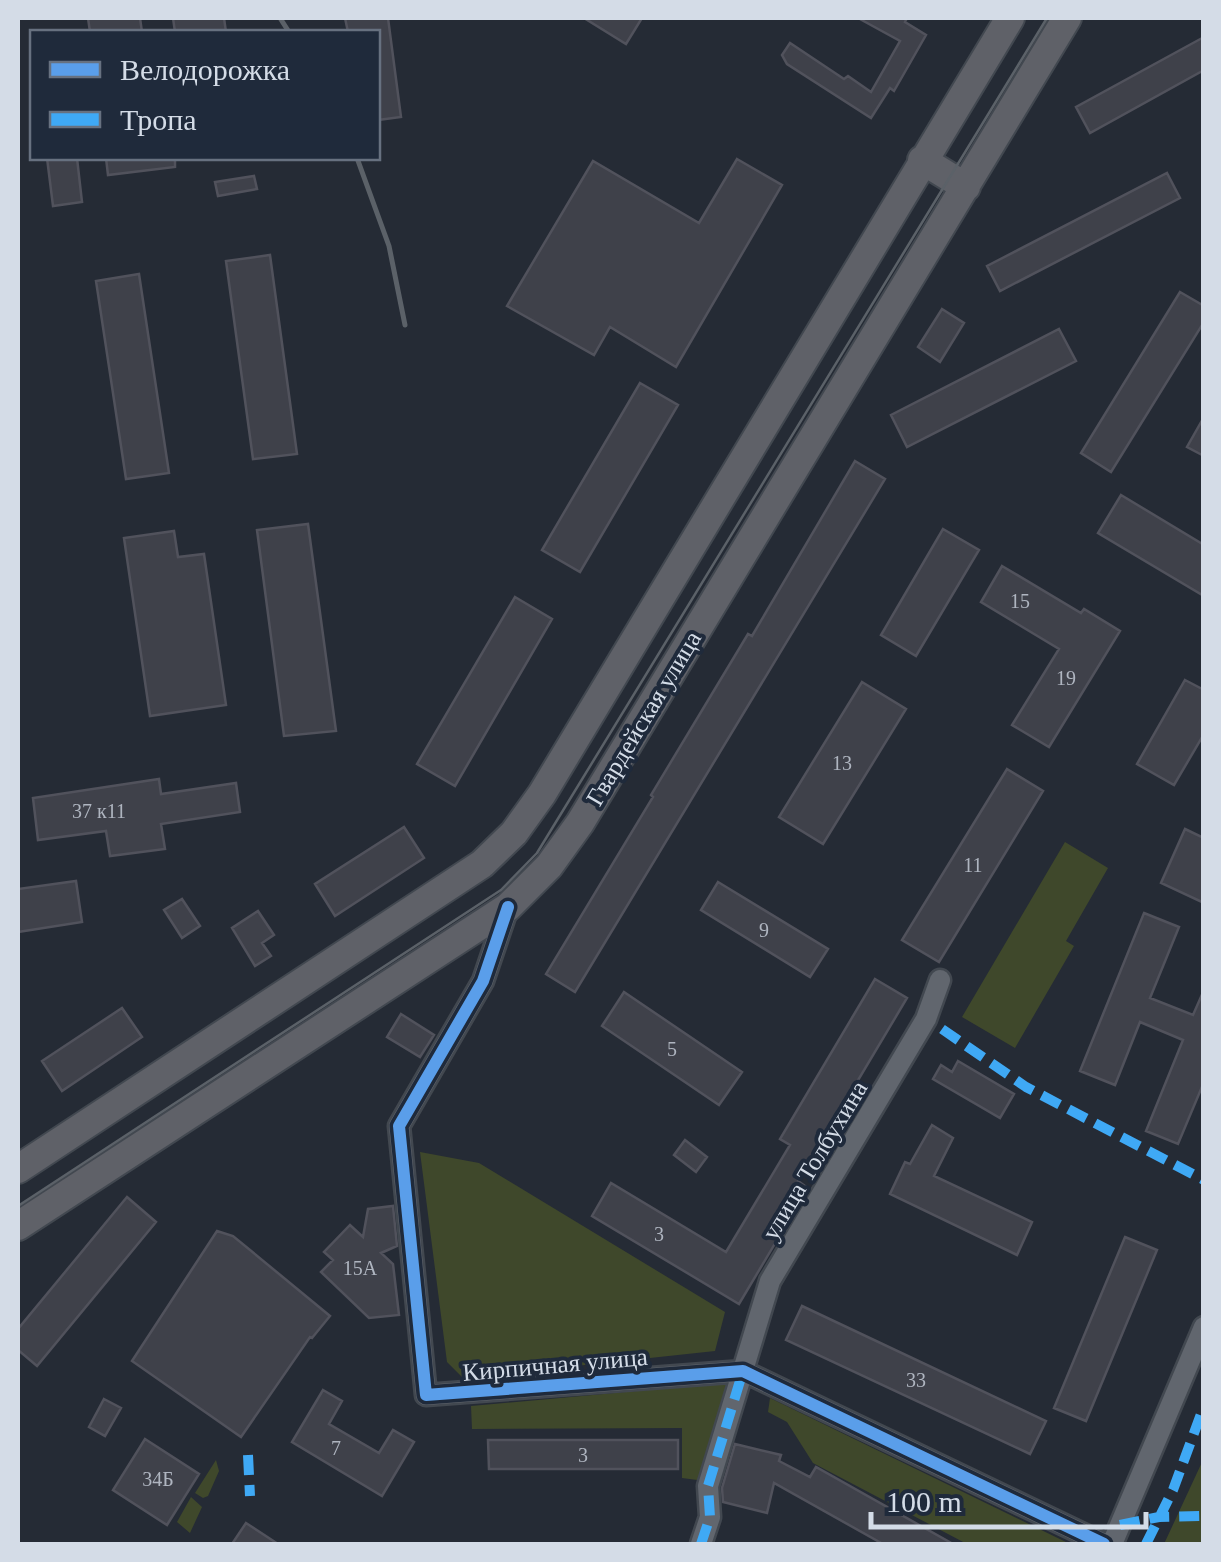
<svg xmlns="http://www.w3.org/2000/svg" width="1221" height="1562" font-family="Georgia,serif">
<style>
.green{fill:#3f482b}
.building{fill:#3f414a;stroke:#51525c;stroke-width:2.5}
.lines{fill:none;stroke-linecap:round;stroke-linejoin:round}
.street-casing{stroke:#424850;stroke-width:25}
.secondary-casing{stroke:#424850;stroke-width:32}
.street{stroke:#61666e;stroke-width:20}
.secondary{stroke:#5f6168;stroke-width:28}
.tram{stroke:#5b6168;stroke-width:2.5}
.rail{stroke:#5b6168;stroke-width:5}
.quiet{stroke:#3fa9f5;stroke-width:10;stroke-dasharray:20 10;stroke-linecap:butt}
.cycleway-casing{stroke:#1f2a3b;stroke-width:19}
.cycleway{stroke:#5a9eea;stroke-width:12}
.labels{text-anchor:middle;stroke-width:8;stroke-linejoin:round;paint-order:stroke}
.number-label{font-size:20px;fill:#afb5c0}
.street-label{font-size:25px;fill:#d4dce7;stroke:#1f2a3b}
</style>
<rect width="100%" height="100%" fill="#252b35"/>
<path class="green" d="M1065,842L1108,868L1066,941L1074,946L1015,1048L962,1017Z
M420,1152L479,1163L725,1312L715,1351L463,1378L447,1362Z
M735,1382L705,1481L682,1478V1428L472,1429L471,1406Z
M770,1398L1070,1544H967L813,1463L787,1422L768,1412Z
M216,1460L219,1471L208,1496L203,1498L195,1493Z
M1203,1460V1544H1164Z
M191,1497L202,1507L190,1533L177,1522Z"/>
<path class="building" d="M88,18H140L142,32H90Z
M173,18H224L226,32H175Z
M345,18H388L401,117L378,120V32H348Z
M584,18H642L626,44Z
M858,18H907L905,22L926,35L894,91L890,88L871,118L787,64L782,55L790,43L844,79L848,76L871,92L900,41Z
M1204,37V70L1090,133L1076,107Z
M47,158H77L82,202L53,206Z
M106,158H175V167L108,175Z
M737,159L782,185L676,367L610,327L594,355L507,306L593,161L699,223Z
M1167,173L1180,198L1000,291L987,266Z
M254,176L257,189L218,196L215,182Z
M270,255L297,454L253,459L226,261Z
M139,274L169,473L126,479L96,281Z
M1180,292L1204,306V322L1111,472L1081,453Z
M942,309L964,323L940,362L918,347Z
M1059,329L1076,361L907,447L891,415Z
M640,383L678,405L580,572L542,550Z
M1204,417V456L1187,447Z
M855,461L885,479L575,992L546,974L653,797L651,795L748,634L752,636Z
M1121,495L1204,545V596L1098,533Z
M308,524L336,731L284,736L257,530Z
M943,529L979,550L916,656L881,635Z
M174,531L178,557L204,554L226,705L150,716L124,538Z
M1002,566L1081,613L1084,609L1120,631L1049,747L1012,725L1059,649L981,602Z
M515,597L552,619L455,786L417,764Z
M1185,680L1204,690V734L1174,785L1137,764Z
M862,682L906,709L823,844L779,817Z
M1007,769L1043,791L939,962L902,940Z
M159,779L161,794L236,783L240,812L161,824L165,849L110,856L106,831L38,840L33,798Z
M404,827L424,858L335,916L315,884Z
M1185,829L1204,838V903L1161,883Z
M76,881L82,922L18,932V889Z
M718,882L828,949L810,977L701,910Z
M182,899L200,926L182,938L164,910Z
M258,911L274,935L262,943L271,956L255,966L232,928Z
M1144,913L1179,927L1150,998L1193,1015L1204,990V1082L1178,1144L1146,1131L1183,1040L1140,1022L1115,1085L1080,1071Z
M875,979L907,998L798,1181L808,1188L739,1304L592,1216L611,1183L726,1252L790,1145L780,1139Z
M624,992L742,1072L719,1105L602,1026Z
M122,1008L142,1037L62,1091L42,1061Z
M401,1014L434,1035L420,1057L387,1037Z
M958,1061L1014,1094L1000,1118L933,1079L941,1065L952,1072Z
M932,1125L953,1138L934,1176L1032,1222L1017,1255L890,1194L905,1162L910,1164Z
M685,1140L707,1157L696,1172L674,1155Z
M127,1197L156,1222L37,1366L18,1350V1329Z
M393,1206L397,1246L381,1253L393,1264L399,1315L369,1318L321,1272L333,1260L324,1252L350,1225L363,1237L368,1209Z
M217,1231L233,1236L330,1316L312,1338L310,1337L241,1437L132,1361Z
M1125,1237L1157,1250L1086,1421L1054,1408Z
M802,1306L1046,1421L1030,1454L786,1340Z
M323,1390L342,1401L329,1424L379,1453L393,1430L414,1442L382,1496L292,1442Z
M104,1399L121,1408L105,1436L89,1427Z
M145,1439L199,1474L167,1525L113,1490Z
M488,1440H678V1469H489Z
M735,1444L781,1455L779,1461L810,1477L816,1467L953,1544H883L774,1483L767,1513L723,1502L722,1488Z
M246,1523L278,1544H232Z"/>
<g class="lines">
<g class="street-casing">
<path id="street" d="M508,907L483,981L399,1126L426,1395L743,1371L1104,1544
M701,1544L710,1517L708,1486L770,1281L926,1019L940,980
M1112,1544L1204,1327"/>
</g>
<g class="secondary-casing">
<path id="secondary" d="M922,160L966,187
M18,1169L482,864L514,833L542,794L1010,18
M18,1226L508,907L549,866L580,823L1067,18"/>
</g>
<use href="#street" class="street"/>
<use href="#secondary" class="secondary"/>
<path class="tram" d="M18,1206L501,890L537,853L1047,18"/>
<path class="rail" d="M280,18L289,32
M357,158L389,246L405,325"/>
<path class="quiet" d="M942,1029L1026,1087L1204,1180
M248,1455L250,1496
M1120,1525L1159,1517L1204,1516
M701,1544L710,1517L708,1486L743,1371
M1146,1544L1173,1490L1204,1406"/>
<g class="cycleway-casing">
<path id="cycleway" d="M508,907L483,981L399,1126L426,1395L743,1371L1104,1544"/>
</g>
<use href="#cycleway" class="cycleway"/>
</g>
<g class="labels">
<g class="number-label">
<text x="1020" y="608">15</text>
<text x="1066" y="685">19</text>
<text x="842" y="770">13</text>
<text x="99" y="818">37 к11</text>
<text x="973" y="872">11</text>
<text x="764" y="937">9</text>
<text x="672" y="1056">5</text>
<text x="659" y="1241">3</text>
<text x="360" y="1275">15А</text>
<text x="916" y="1387">33</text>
<text x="336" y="1455">7</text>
<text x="583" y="1462">3</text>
<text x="158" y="1486">34Б</text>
</g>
<g class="street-label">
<text transform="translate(643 718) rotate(-59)" y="9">Гвардейская улица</text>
<text transform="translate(814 1160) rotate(-59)" y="9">улица Толбухина</text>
<text transform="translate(555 1364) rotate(-5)" y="9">Кирпичная улица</text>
</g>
</g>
<rect width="1221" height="1562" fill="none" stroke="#d4dce7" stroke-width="40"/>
<rect x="30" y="30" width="350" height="130" fill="#1f2a3b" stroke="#677180" stroke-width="2.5"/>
<rect x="50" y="62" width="50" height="15" fill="#5a9eea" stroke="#677180" stroke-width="2.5"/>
<text x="120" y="80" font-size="30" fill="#d4dce7">Велодорожка</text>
<rect x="50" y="112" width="50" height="15" fill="#3fa9f5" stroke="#677180" stroke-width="2.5"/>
<text x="120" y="130" font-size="30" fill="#d4dce7">Тропа</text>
<path d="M871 1512v15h275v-15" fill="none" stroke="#d4dce7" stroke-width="5"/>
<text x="886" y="1512" font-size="30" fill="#d4dce7" stroke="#1f2a3b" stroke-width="8" paint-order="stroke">100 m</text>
</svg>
